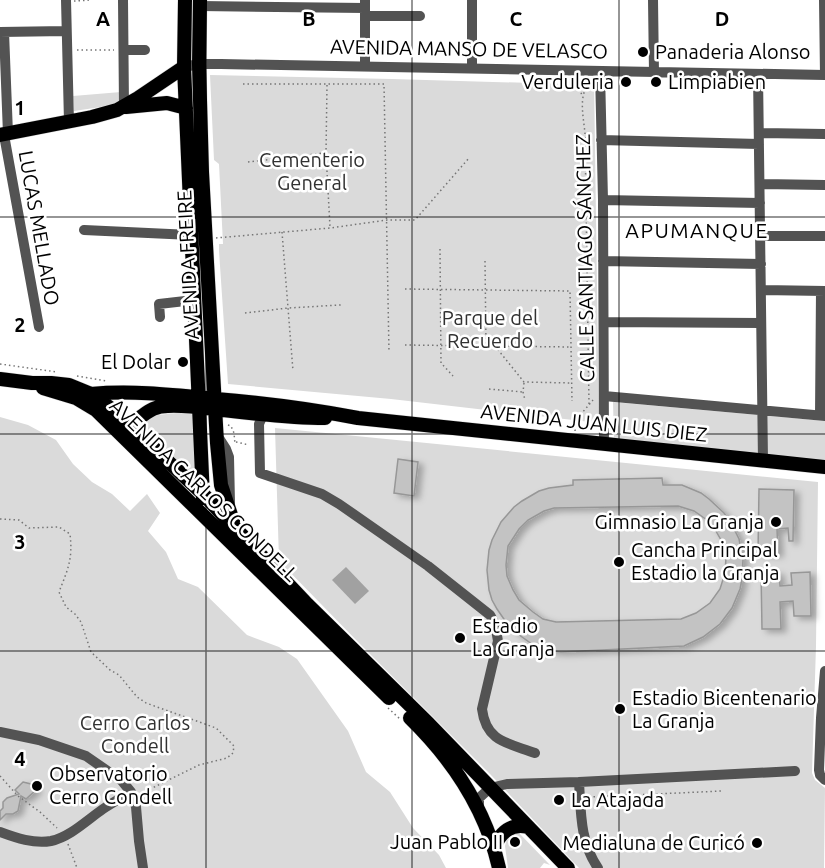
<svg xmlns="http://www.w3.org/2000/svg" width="825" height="868" font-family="Ubuntu,sans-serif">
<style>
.green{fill:#dadada}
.water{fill:#a1a1a1}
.building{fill:#c3c3c3;stroke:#979797;stroke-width:1.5;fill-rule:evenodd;filter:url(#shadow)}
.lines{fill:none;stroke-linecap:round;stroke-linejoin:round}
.major-casing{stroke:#dbdbdb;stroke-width:15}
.path{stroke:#757575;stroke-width:1.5;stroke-dasharray:1.5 3;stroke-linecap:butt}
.minor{stroke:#535353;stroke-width:10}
.major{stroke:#000;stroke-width:14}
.grid{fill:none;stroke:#000;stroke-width:1.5;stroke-opacity:0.55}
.poi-dot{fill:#000;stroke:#fff;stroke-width:2}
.labels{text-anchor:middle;stroke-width:5;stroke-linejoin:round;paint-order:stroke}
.street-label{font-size:20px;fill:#000;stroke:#fff}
.poi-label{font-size:20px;fill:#000;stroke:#fff;text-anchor:start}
.park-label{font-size:20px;fill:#313131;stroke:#fff}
.neighbourhood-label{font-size:21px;letter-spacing:1.5px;fill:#000;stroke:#fff}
.grid-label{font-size:20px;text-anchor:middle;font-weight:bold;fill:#000;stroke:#fff;stroke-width:5;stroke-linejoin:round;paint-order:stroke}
</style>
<defs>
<filter id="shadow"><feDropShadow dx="5" dy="3" stdDeviation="3" flood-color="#0004"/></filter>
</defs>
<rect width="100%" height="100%" fill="#fff"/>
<path class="green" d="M210,75L392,79L566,84L570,80H594L599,423L391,399L228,384L219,251V244H223L219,164L214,160Z
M121,92V104L74,111L73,96Z
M613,402L825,421V460L614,440Z
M187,412L193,415L196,481L144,434L147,416Z
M0,417L28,425L56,440L73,464L92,482L112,494L130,511L147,494L160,513L148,531L166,552L178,579L198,587L247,635L279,647L297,659L348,731L366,772L390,792L413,828L439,855L446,868H0Z
M275,428L818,482L816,646L812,773L815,780L825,788L824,868H579L490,774L360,644L279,561Z
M519,833L550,865L544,863L540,868H508L505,846L508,835Z"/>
<path class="water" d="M346,567L369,591L355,604L332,580Z"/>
<path class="building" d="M398,459L418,462L414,496L394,493Z
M662,478L663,485H682L701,493L709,499L724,513L730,521L739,539L743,559L742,579L740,589L732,608L720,624L703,637L684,646L561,652L551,651L532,644L515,632L508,625L497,609L492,600L489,590L487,570L489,550L492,540L501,522L514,507L522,501L539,491L549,488L573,485V480ZM678,506L694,511L707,520L713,526L721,540L726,557L725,573L720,589L710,603L696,613L681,619L556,622L543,619L533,612L519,600L513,590L507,576L506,565L508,546L519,529L528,520L544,511L554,508Z
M759,489L794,490L793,541H789L788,528L777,529L778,554L758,553Z
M761,572H779L780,586L792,585L791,573L810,572L811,616H794L793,601L780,602L781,629H762Z
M23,782L31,784L37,789L26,799L21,796L18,811L13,814H6L0,820V811L3,808V802L7,798L19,794L15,790Z"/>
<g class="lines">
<g class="major-casing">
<path id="major" d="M185,0L184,67L203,498
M200,0L199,64L202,172L217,443L221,485L233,521
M126,107L167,103L186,108
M0,135L92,117L117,110L138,98L184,67
M0,379L32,383H51L69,385L91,394L114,411L203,494L307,604L429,724L568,868
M43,388L76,398L96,410L389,698
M91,394C132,390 175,395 216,399C264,403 311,409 358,418L825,467
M122,424C142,423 145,406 168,406C186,405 205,408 223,410C257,414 291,418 325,418
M410,718C452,759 486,810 499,868
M494,847C501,832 511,823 528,827"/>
</g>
<path class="path" d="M74,1L91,0
M77,50H114
M570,79L580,89L582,96
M243,84H384L389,352
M327,85L326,153L330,227
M248,162L324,153
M282,232L293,371
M216,238L330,228L387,220H415L469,158
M440,249L441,363L453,376
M485,261L486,345
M405,289L570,291L572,401
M245,313L288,308L341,305
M405,345L570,347
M495,346L524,382L571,383
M0,364L57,372
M77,376L107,381
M524,383L523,392L525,400
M489,389L523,392
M589,404L585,134C584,119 577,93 591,82
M228,425L231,426L234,433L235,444
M575,431L576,420L593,400
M236,442L249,445
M0,519L19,520L29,528L59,527L70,534C73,559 68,569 59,592L66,607L75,614L81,622L91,652L110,670L119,675L137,697L146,703L216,728L234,746L233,753L227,758L199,765L142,793
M388,708L400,719
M0,776L18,796L40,812L57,828
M589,797L722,791
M68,844L77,868"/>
<path class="minor" d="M66,0L69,122
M123,0L124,107
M365,0V67
M472,0V69
M653,0L654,73
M824,0L825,75
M200,6L365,8
M365,16H420
M0,32L66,31
M4,32L8,134
M124,50H145
M184,67L199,64H221L825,75
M600,72L603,200L604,445
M758,74L763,461
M759,133L825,134
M4,135L39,327
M601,140L759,144
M760,184L825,185
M603,200L760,203
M84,230L191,235
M760,236H825
M603,261L761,264
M761,290L825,291
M160,317L159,304L194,300
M604,322L761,323
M604,396L825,416
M263,415L259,424L260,473L322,494L339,504L428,566L490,615L495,624L498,641L482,709C486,742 508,743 535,753
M820,415L821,291
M217,435L226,449L229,457L230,503
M825,671L821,718L819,770L820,775L825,780
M0,732L39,740L86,756L122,781L131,792L136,807L139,841L143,868
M579,782C581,813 580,842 598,868
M479,809V798L490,788L507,784L579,782L795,771
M0,832C16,838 34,844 51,841C70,837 87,820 103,809C112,803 121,798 131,792"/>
<use href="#major" class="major"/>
</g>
<path class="grid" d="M206,0V868M412,0V868M619,0V868M0,217H825M0,434H825M0,651H825"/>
<g class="poi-dot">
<circle cx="643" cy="52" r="6"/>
<circle cx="626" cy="82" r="6"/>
<circle cx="656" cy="82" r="6"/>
<circle cx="183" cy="362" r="6"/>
<circle cx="776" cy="522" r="6"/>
<circle cx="619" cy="562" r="6"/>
<circle cx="460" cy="638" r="6"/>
<circle cx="620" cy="709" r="6"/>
<circle cx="37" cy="786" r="6"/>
<circle cx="559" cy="800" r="6"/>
<circle cx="515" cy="842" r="6"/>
<circle cx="757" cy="843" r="6"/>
</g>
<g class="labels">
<g class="street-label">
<text transform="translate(469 49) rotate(1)" y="7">AVENIDA MANSO DE VELASCO</text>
<text transform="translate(39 228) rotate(80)" y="7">LUCAS MELLADO</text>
<text transform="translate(585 258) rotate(-91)" y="7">CALLE SANTIAGO SÁNCHEZ</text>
<text transform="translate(188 265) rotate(-93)" y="7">AVENIDA FREIRE</text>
<text transform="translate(594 423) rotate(6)" y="7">AVENIDA JUAN LUIS DIEZ</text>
<text transform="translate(204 490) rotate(44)" y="7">AVENIDA CARLOS CONDELL</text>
</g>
<g class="poi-label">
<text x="655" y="59">Panaderia Alonso</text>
<text x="614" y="89" text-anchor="end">Verduleria</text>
<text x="668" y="89">Limpiabien</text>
<text x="171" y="369" text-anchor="end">El Dolar</text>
<text x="764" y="529" text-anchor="end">Gimnasio La Granja</text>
<text x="631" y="557">Cancha Principal<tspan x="631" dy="23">Estadio la Granja</tspan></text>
<text x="472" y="633">Estadio<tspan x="472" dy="23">La Granja</tspan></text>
<text x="632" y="705">Estadio Bicentenario<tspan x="632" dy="23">La Granja</tspan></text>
<text x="49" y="781">Observatorio<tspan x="49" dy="23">Cerro Condell</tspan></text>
<text x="571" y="807">La Atajada</text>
<text x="503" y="849" text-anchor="end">Juan Pablo II</text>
<text x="745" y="850" text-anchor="end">Medialuna de Curicó</text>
</g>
<g class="park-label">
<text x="312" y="167">Cementerio<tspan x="312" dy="23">General</tspan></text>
<text x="490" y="325">Parque del<tspan x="490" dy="23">Recuerdo</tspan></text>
<text x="135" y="730">Cerro Carlos<tspan x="135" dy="23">Condell</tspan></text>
</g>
<g class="neighbourhood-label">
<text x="697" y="238">APUMANQUE</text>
</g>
</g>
<g class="grid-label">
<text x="103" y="26">A</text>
<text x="309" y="26">B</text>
<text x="516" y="26">C</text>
<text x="722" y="26">D</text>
<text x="20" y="115">1</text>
<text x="20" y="332">2</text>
<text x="20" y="549">3</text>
<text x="20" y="766">4</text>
</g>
</svg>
